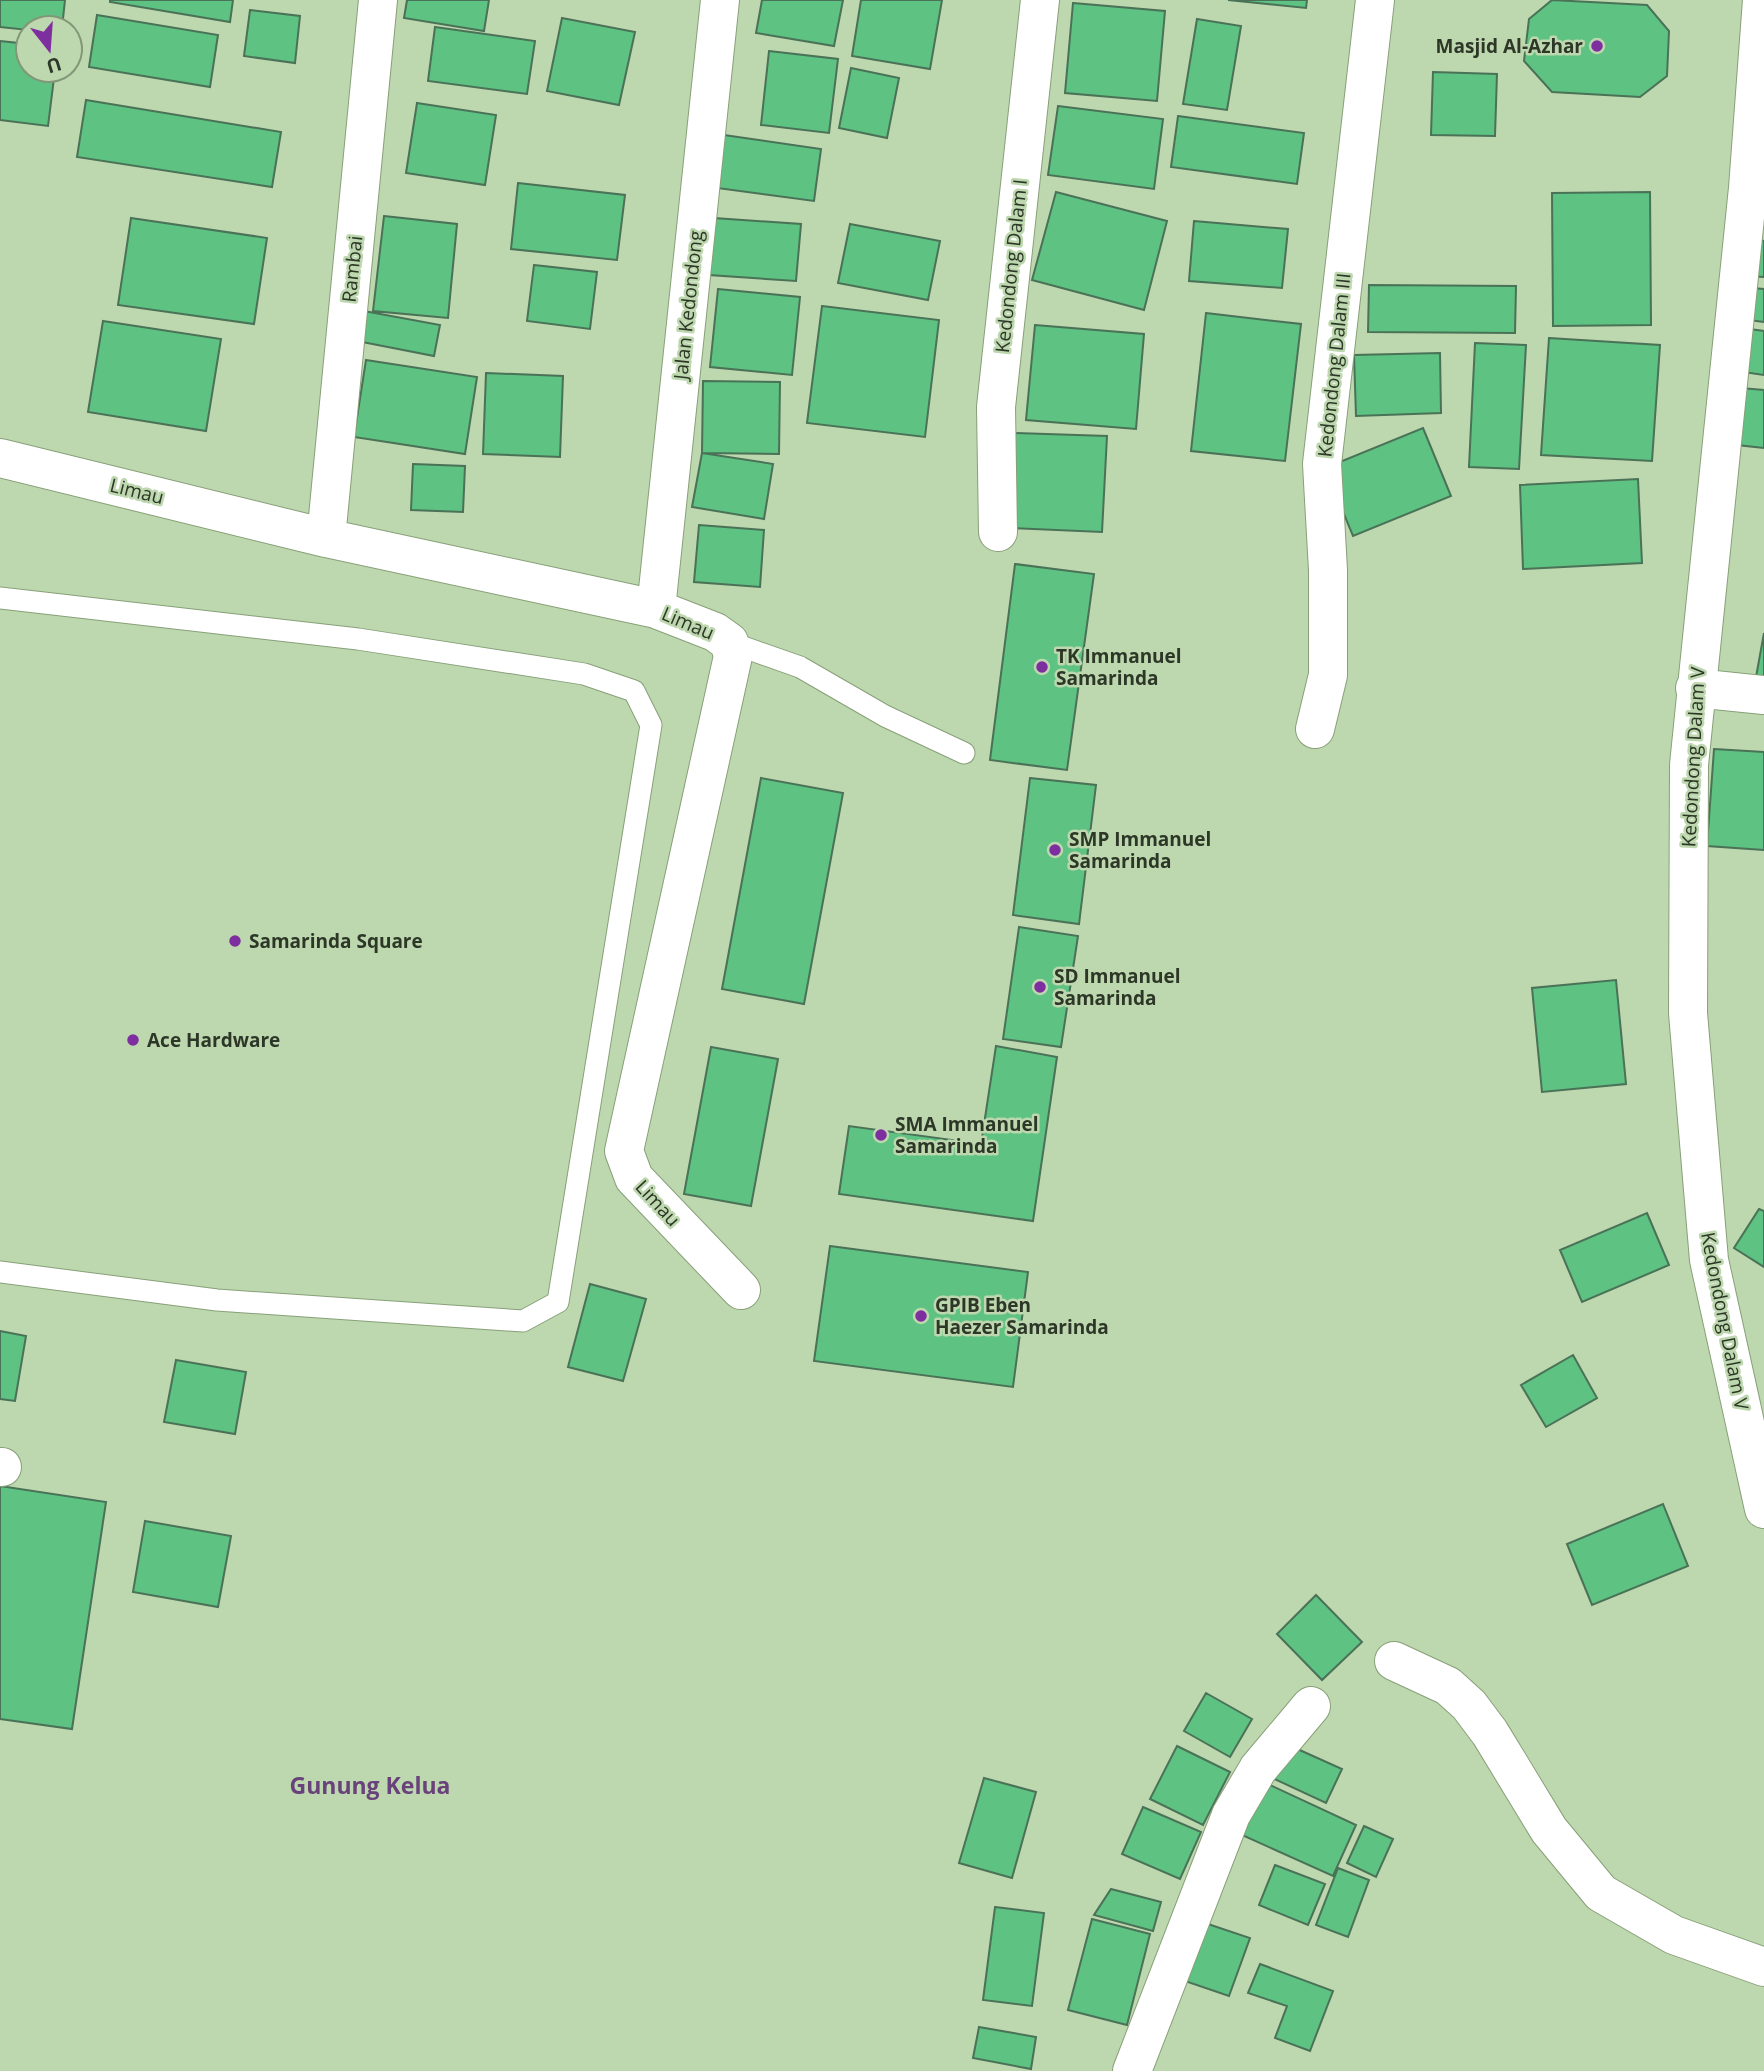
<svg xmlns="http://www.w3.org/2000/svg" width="1764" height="2071" font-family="'Open Sans',sans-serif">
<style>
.building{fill:#5dc282;stroke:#4a7257;stroke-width:2}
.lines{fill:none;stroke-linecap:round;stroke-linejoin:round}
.service-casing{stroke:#88a079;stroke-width:23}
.minor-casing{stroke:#88a079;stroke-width:40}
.service{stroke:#fff;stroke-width:21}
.minor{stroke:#fff;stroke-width:38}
.poi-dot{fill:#7e2f9f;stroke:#bdd7ae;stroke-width:2.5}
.labels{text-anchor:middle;stroke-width:5;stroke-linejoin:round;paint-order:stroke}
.poi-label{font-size:19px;font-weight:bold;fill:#2d3727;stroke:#bdd7ae;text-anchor:start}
.street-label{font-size:19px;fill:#2d3727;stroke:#bdd7ae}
.quarter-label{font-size:23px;font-weight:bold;fill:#69427b;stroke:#bdd7ae}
</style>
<rect width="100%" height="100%" fill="#bdd7ae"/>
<path class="building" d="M0,0H65L62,28H28V30L0,27Z
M110,0H233L230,22L110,2Z
M407,0H489L484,31L404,18Z
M762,0H843L834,46L756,33Z
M861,0H942L930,69L852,56Z
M1228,0H1307L1306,8Z
M1552,0L1647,5L1669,31L1667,76L1640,97L1552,92L1524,61L1529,19Z
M1073,3L1165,11L1157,101L1065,93Z
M250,10L300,16L295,63L244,56Z
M97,15L218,35L210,87L89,67Z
M562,18L635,32L619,105L547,91Z
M1197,19L1241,26L1227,110L1183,104Z
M435,27L535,41L527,94L428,81Z
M0,41L28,44V70H55L48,126L0,120Z
M769,51L838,59L829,133L761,125Z
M851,68L899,78L887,138L839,128Z
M1433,72L1497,74L1495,136L1431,135Z
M86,100L281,132L272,187L77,157Z
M417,103L496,115L485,185L406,173Z
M1058,106L1163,119L1154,189L1048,175Z
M1178,116L1304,133L1297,184L1171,167Z
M724,135L821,149L814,201L717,188Z
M518,183L625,195L617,260L511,249Z
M1056,192L1167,221L1144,310L1032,280Z
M1650,192L1651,325L1553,326L1552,193Z
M384,216L457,224L448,318L373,311Z
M131,218L267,238L254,324L118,305Z
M714,218L801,224L796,281L709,275Z
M1194,221L1288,229L1282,288L1189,281Z
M850,224L940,241L928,300L838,283Z
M1752,239L1764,241V277L1748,276Z
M534,265L597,272L590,329L527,321Z
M1369,285L1516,286L1515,333L1368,332Z
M1752,288L1764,289V322L1748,320Z
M718,289L800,297L792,375L710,367Z
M822,306L939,320L925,437L807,423Z
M364,311L440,325L434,356L357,341Z
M1206,313L1301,324L1285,461L1191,451Z
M103,321L221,339L206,431L88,412Z
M1035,325L1144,334L1136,429L1026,420Z
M1750,329L1764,331V375L1743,372Z
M1549,338L1660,345L1652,461L1541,455Z
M1475,343L1526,345L1519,469L1469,467Z
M1440,353L1441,413L1356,416L1354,355Z
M366,360L477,377L465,454L354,437Z
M486,373L563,376L560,457L483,454Z
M703,381L780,382L779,454L702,453Z
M1741,388L1764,390V448L1737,445Z
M1423,428L1451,496L1353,536L1325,468Z
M1014,433L1107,436L1102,532L1010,528Z
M702,453L773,464L764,519L692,507Z
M413,464L465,466L463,512L411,510Z
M1638,479L1642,563L1523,569L1520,485Z
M699,525L764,530L760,587L694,582Z
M1015,564L1094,574L1067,770L990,760Z
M1764,633V679L1756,677Z
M1714,749L1764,752V850L1707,846Z
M761,778L843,793L804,1004L722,989Z
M1030,778L1096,785L1079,924L1013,915Z
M1019,927L1078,936L1061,1047L1003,1039Z
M1616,980L1626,1084L1542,1092L1532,988Z
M996,1046L1057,1057L1033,1221L839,1194L849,1126L981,1144Z
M711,1047L778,1059L751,1206L684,1194Z
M1759,1209L1764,1211V1267L1734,1248Z
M1647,1213L1669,1265L1582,1302L1560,1250Z
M830,1246L1028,1272L1013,1387L814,1361Z
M590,1284L646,1299L623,1381L568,1367Z
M0,1331L26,1336L15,1401L0,1399Z
M1573,1355L1597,1398L1546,1427L1521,1385Z
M176,1360L246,1372L235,1434L164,1422Z
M0,1486L106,1502L72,1729L0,1719Z
M1663,1504L1688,1566L1592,1605L1567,1544Z
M145,1521L231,1536L218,1607L133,1592Z
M1316,1595L1362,1642L1322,1680L1277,1634Z
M1206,1693L1252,1719L1230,1757L1184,1731Z
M1284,1743L1342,1769L1326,1803L1268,1776Z
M1177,1746L1230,1772L1203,1825L1150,1799Z
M984,1778L1036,1792L1012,1878L959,1863Z
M1255,1778L1356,1825L1333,1876L1231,1830Z
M1143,1807L1201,1832L1180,1879L1122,1854Z
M1364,1826L1393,1839L1376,1877L1347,1863Z
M1275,1865L1325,1884L1308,1925L1259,1905Z
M1338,1868L1369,1880L1348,1937L1316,1925Z
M1111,1889L1161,1902L1153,1931L1094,1915Z
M995,1907L1044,1913L1032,2006L983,2000Z
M1092,1919L1150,1934L1127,2025L1068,2010Z
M1193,1919L1250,1938L1229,1996L1173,1977Z
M1260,1964L1333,1991L1310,2051L1275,2038L1287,2006L1248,1993Z
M979,2027L1036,2037L1031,2069L973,2058Z"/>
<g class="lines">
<g class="service-casing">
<path id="service" d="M0,598L358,639L584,674L634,691L651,725L558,1302L523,1321L217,1300L0,1272
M729,642L800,667L885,716L964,753"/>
</g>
<g class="minor-casing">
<path id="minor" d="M1762,0L1748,188L1689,765L1688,1013L1709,1260L1764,1509
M0,458L326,538L656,609L715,632L729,642L733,656L624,1151L634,1178L741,1290
M998,532L996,407L1040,0
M326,538L378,0
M656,609L720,0
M1695,688L1764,695
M1315,729L1328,675V570L1322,464L1375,0
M0,1467H2
M1394,1661L1448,1686L1469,1705L1490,1733L1549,1830L1601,1893L1674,1935L1764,1967
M1132,2071L1231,1815L1258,1769L1311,1706"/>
</g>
<use href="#service" class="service"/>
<use href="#minor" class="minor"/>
</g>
<g class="poi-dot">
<circle cx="1597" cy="46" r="7"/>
<circle cx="1042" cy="667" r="7"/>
<circle cx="1055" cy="850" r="7"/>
<circle cx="235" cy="941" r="7"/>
<circle cx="1040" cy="987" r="7"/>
<circle cx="133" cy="1040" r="7"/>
<circle cx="881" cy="1135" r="7"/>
<circle cx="921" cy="1316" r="7"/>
</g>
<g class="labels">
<g class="poi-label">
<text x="1583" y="53" text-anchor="end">Masjid Al-Azhar</text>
<text x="1056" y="663">TK Immanuel<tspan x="1056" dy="22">Samarinda</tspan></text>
<text x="1069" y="846">SMP Immanuel<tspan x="1069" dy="22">Samarinda</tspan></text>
<text x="249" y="948">Samarinda Square</text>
<text x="1054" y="983">SD Immanuel<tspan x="1054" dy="22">Samarinda</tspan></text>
<text x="147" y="1047">Ace Hardware</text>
<text x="895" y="1131">SMA Immanuel<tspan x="895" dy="22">Samarinda</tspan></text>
<text x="935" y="1312">GPIB Eben<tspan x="935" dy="22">Haezer Samarinda</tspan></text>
</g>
<g class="street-label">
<text transform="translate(1011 266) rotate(-84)" y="7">Kedondong Dalam I</text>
<text transform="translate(352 269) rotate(-84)" y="7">Rambai</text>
<text transform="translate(688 305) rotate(-84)" y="7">Jalan Kedondong</text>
<text transform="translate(1334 365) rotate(-84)" y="7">Kedondong Dalam III</text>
<text transform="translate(137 491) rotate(14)" y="7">Limau</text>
<text transform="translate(688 623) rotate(23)" y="7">Limau</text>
<text transform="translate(1693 757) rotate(-87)" y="7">Kedondong Dalam V</text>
<text transform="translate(658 1203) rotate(47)" y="7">Limau</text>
<text transform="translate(1725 1321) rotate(79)" y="7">Kedondong Dalam V</text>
</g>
<g class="quarter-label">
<text x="370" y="1794">Gunung Kelua</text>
</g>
</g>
<g transform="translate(49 49) rotate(163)"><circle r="33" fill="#bdd7ae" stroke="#839778" stroke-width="2"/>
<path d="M0-5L12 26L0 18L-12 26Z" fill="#7e2f9f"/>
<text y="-10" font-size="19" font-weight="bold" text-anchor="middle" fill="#2d3727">U</text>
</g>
</svg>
